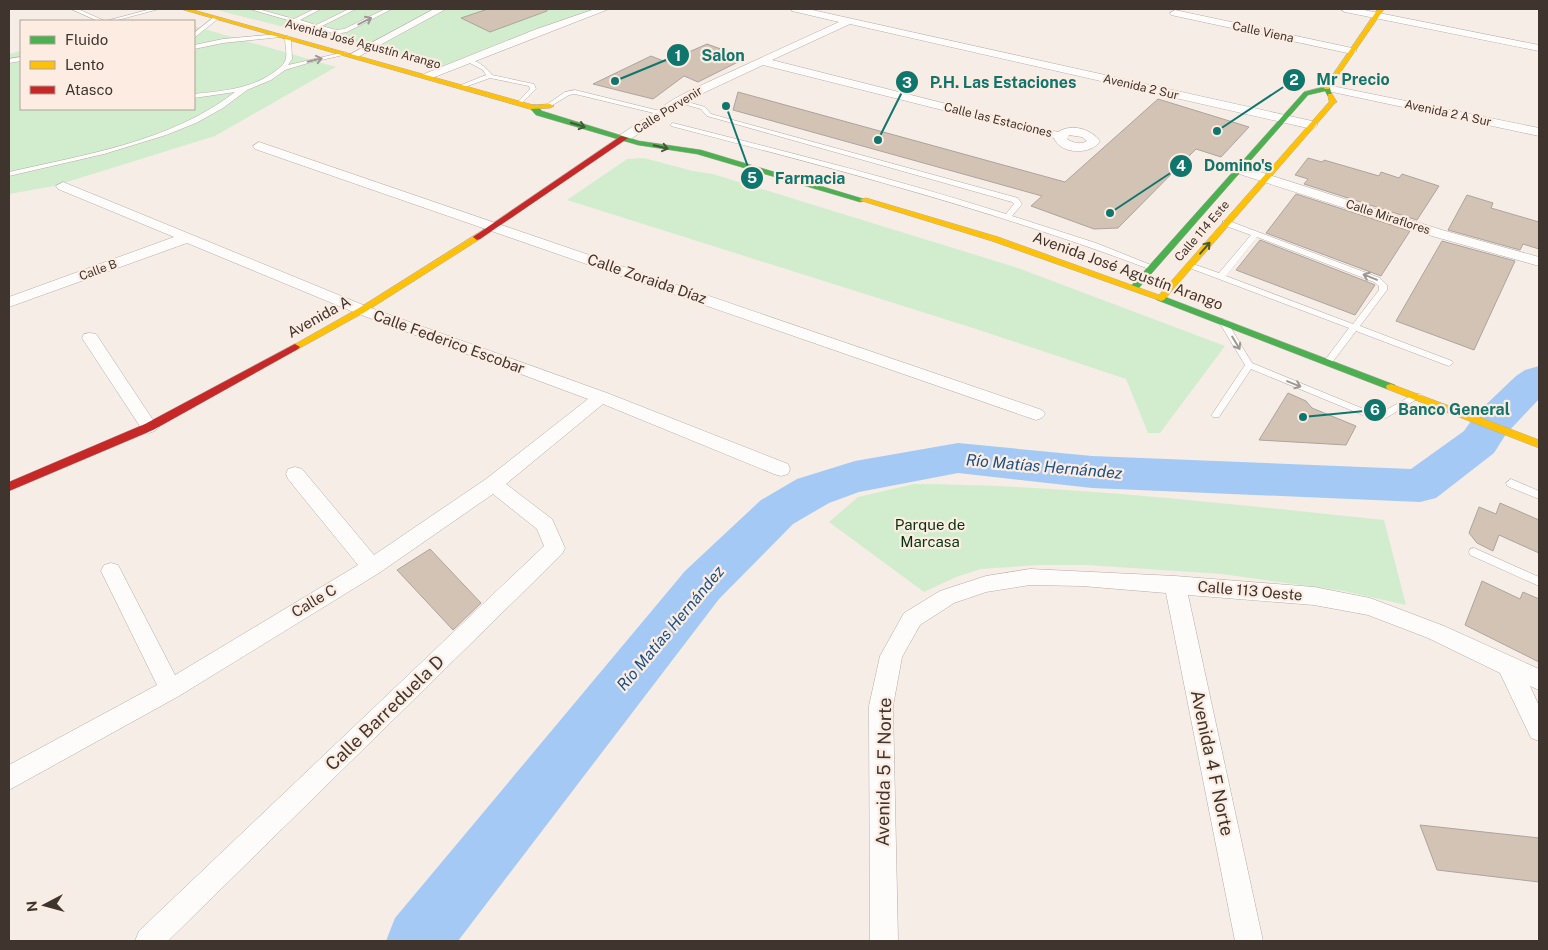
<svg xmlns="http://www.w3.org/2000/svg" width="1548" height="950" font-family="'Public Sans',sans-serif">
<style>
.green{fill:#d1edce}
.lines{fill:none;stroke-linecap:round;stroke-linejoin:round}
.river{fill:#a4c9f4;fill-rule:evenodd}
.building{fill:#d3c3b4;stroke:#aca49e}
.lane-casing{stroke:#b5aca6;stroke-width:1}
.street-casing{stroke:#b5aca6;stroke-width:1}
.fast-casing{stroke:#b5aca6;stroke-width:1}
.slow-casing{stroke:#b5aca6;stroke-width:1}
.jam-casing{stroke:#b5aca6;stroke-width:1}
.lane{fill:#fefcfb;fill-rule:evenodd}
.street{fill:#fefcfb;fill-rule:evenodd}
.fast{fill:#4caf50;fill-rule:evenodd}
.slow{fill:#ffc107;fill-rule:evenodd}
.jam{fill:#c62828;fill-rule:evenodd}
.oneway{stroke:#9e9894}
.oneway2{stroke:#435a38}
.labels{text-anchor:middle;stroke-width:4.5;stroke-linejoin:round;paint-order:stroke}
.far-street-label{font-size:12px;fill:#3f352e;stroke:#fcece1}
.street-label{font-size:15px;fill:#3f352e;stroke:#fcece1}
.park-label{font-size:15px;fill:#003510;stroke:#fcece1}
.water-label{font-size:16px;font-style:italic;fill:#17518b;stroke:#fcece1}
.near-street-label{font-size:18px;fill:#3f352e;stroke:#fcece1}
.leader{fill:none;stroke:#0f766e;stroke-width:2}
.callout-dot{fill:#0f766e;stroke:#fcece1;stroke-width:2}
.mark-label{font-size:15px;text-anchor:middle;font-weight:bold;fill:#fff}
.callout-label{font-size:16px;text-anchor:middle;font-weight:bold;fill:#0f766e;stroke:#fcece1;stroke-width:4.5;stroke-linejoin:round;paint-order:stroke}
</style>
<rect width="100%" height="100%" fill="#f6ede7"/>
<path class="green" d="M216,9H595L447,67L228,13Z
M194,26L336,67L215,136L54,186L9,194V54L21,51V109H194Z
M644,158L693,171L713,174L1018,268L1225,346L1160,433H1148L1126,379L976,329L567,200L627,159Z
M914,484C1072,485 1227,504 1384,520L1406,605L1344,591L1222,574L1087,565H1039L981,569L956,577L924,592L829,522L858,497Z"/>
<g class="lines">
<path class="river" d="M1539,366V399L1506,434L1494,453L1436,498L1420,502L1092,488L958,473L859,492L829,503L793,524L719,599L458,941H386L395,918L685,571L761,500L797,479L855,461L958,443L1092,456L1411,469L1464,431L1476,414L1516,376L1525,370Z"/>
</g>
<path class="building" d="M488,9H547V11L490,32L461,18Z
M707,44L746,58L698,82L684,76L653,99L593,84L651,56L666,62Z
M738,92L1065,182L1158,99L1249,127L1221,157L1196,149L1118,228L1094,229L1031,206L1042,196L733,110Z
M1308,158L1322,162L1324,160L1379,176L1381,172L1399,178L1402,174L1439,186L1417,220L1304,184L1308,179L1295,175Z
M1296,194L1410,231L1381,276L1266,233Z
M1467,195L1493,203L1491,208L1539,222V249L1523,244L1520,250L1448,230Z
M1260,240L1373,284L1375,285L1355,315L1236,270Z
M1442,241L1515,261L1474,350L1396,321Z
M1288,393L1306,401L1312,408L1356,426L1346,445L1259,440Z
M1500,503L1539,520V553L1499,535L1493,551L1477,543L1469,533L1479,507L1496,514Z
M430,549L481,603L453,630L397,570Z
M1482,581L1520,599L1523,592L1539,599V662L1465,625Z
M1420,825L1539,838V882L1437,870Z"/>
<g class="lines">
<g class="lane-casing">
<path id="lane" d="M71,9H78L105,21H98Z
M151,9H159L114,21H106Z
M250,9H258L294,19L314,9H321L300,20L316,25L349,9H356L322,26L336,30L344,29L385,9H392L347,32L336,34Z
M214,17L219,18L194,38V33Z
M279,34L281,35V37L223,43L194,49V45L223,39Z
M288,36L291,38L292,59L288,65L345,52L348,54L308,63L285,70L271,80L247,90L223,108L196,123L166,135L104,154L9,176V172C87,154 170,142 235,92L194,98V94C222,91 251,89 274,72C279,68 282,67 285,61C288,55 285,45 285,38Z
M21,57V61L9,63V59Z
M466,59C476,59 486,67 492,75L534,84L536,89L520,105L517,103L530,89L529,86L490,78L465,87H461V85L486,75L483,70L466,61Z
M575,90L664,112L665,113L662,115L575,94L569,95L551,106L546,105L565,92Z
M678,99L705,107L711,114L1018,198L1022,204L1012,216L1096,243L1156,267L1152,269H1149C993,210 832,168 671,126V124L673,123C784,151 896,179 1006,214L1014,204L1012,202L707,116L701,109L676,102L675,101Z
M1223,221H1229L1380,278L1387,285V290L1360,326L1452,361L1453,363L1449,366L1446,365L1356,331L1331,364H1325L1324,362L1325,360L1349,328L1187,267L1186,265L1190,263L1219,273L1251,235L1223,225ZM1257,237L1374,282L1379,286V290L1353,324L1226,276Z
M1223,319L1226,320L1252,363L1371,412L1381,413L1414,394H1420L1422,396L1386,418H1370L1251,369L1219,417H1213L1211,415L1213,413L1245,365L1219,322Z
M1511,479L1539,491V499L1507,486L1506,483Z
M1474,548L1539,577V586L1470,555L1469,552L1470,549Z"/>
</g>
<g class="street-casing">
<path id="street" d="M434,9H446L358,57L354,58L349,55Z
M595,9H609L432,78H424L422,76L424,74L534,30Z
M791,9H808L1312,121L1318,125L1312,129L850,24L772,60L1058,132C1072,123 1091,129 1100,141C1092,155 1060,155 1054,138L763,65L682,103L628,141H620L618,138L620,135L674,99L693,89L839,22L792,11ZM1069,135L1082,137L1087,141C1080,145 1073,143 1067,139Z
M1340,9H1359L1539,45V51L1345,12Z
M1175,10L1352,48L1357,51L1352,54L1171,15L1170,13Z
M1327,85L1539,128V136L1323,90L1321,88L1323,86Z
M259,142L1042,410L1045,414L1042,418L1036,420L1030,418L255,149L253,146Z
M1238,165L1442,230L1539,257V266L1432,236L1233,172L1231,169L1233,166Z
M63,182L368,307L607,393L788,464L790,469L788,474L781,476L774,474L603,404L506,484L552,519L565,548L562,554L168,941H135L139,931L544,546L537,529L493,494L379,573L179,696L9,790V765L157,685L101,571L104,565L111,563L118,565L175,675L358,565L288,479L286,474L288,469L295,467L302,469L374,555L486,479L588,399L356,313L187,243L9,307V297L174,237L58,189L56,186Z
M90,333L96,334L155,423L158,427L155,431L149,433L143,431L82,338L84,334Z
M1030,569L1175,576L1314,587L1370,598L1444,626L1539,669V690L1530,686L1539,706V741L1531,738L1500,673L1428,638L1368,615L1314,605L1188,595L1263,941H1235L1166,593L1082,586L1030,585L986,592L954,603L920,625L902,657L893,706L898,941H870L869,706L880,656L904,613L940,591L986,576Z"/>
</g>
<g class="fast-casing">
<path id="fast" d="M1327,86L1330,88L1332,96H1328L1325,91L1308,95L1137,290H1131V286L1304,92Z
M530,105H536L542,111L639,141L701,150L867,200L860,202L697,154L638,145L536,115L529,107Z
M1160,295L1395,385L1396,387L1395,389H1387L1157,300L1155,298Z"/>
</g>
<g class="slow-casing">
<path id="slow" d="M181,9H190L533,105L550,104L554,106L550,108L530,109Z
M1378,9H1384L1329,89H1325L1324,88Z
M1328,94H1332L1337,102L1335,103L1164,300L1161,301L992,241L859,200L866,198L998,237L1159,295L1329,102Z
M477,234L481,237L480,239L365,312L298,349H292L290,347L359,308Z
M1391,384L1539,440V448L1387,389L1386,387L1387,385Z"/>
</g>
<g class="jam-casing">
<path id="jam" d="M621,136L628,138L480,239L477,240L473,237Z
M295,344L300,347L298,349L153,430L9,491V482L145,424Z"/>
</g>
<use href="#lane" class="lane"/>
<use href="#street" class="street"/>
<use href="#fast" class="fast"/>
<use href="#slow" class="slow"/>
<use href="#jam" class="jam"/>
</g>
<defs><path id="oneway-shaft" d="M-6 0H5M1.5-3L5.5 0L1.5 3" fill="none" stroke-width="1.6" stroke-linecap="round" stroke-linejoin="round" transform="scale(1.25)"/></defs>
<g class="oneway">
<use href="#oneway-shaft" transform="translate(365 21) rotate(-27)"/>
<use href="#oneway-shaft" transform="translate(315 60) rotate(-14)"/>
<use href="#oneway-shaft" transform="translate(1370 277) rotate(-158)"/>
<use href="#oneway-shaft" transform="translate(1236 343) rotate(59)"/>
<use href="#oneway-shaft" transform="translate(1294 384) rotate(22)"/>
</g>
<g class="oneway2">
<use href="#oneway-shaft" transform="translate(578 125) rotate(17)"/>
<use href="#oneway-shaft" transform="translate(661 147) rotate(14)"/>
<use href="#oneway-shaft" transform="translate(1205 248) rotate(-49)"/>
</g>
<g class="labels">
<g class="far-street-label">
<text transform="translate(1263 32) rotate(12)" y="4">Calle Viena</text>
<text transform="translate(363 44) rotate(15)" y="4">Avenida José Agustín Arango</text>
<text transform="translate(1141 87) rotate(13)" y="4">Avenida 2 Sur</text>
<text transform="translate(668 110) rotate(-32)" y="4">Calle Porvenir</text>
<text transform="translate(1448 113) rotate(12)" y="4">Avenida 2 A Sur</text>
<text transform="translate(998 120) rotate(14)" y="4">Calle las Estaciones</text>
<text transform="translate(1388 217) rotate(18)" y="4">Calle Miraflores</text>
<text transform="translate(1202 231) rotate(-49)" y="4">Calle 114 Este</text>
<text transform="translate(98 270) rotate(-20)" y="4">Calle B</text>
</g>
<g class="street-label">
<text transform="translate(1128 271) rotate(20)" y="5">Avenida José Agustín Arango</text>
<text transform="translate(647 279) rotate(19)" y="5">Calle Zoraida Díaz</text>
<text transform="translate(319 317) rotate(-29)" y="5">Avenida A</text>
<text transform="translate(449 342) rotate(20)" y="5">Calle Federico Escobar</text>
<text transform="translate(1250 591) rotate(5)" y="5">Calle 113 Oeste</text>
<text transform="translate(314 601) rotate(-31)" y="5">Calle C</text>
</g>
<g class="park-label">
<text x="930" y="530">Parque de<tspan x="930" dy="17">Marcasa</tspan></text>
</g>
<g class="water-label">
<text transform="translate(1044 466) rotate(5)" y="6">Río Matías Hernández</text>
<text transform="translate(670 628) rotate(-50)" y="6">Río Matías Hernández</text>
</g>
<g class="near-street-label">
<text transform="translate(385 713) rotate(-44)" y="6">Calle Barreduela D</text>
<text transform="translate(1212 763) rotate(78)" y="6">Avenida 4 F Norte</text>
<text transform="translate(884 772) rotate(-89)" y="6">Avenida 5 F Norte</text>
</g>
</g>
<path class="leader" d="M615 81L678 55M1217 131L1294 80M878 140L907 82M1110 213L1181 166M726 106L752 178M1303 417L1375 410"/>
<g class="callout-dot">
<circle cx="615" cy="81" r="5"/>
<circle cx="1217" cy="131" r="5"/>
<circle cx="878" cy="140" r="5"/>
<circle cx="1110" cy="213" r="5"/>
<circle cx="726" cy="106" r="5"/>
<circle cx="1303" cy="417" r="5"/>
<circle cx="678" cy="55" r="12"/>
<circle cx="1294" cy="80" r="12"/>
<circle cx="907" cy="82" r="12"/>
<circle cx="1181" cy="166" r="12"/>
<circle cx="752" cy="178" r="12"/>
<circle cx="1375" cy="410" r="12"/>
</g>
<g class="mark-label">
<text x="678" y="61">1</text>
<text x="1294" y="85">2</text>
<text x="907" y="88">3</text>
<text x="1181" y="171">4</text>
<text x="752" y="183">5</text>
<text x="1375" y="415">6</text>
</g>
<g class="callout-label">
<text x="723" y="61">Salon</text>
<text x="1353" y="85">Mr Precio</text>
<text x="1003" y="88">P.H. Las Estaciones</text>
<text x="1238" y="171">Domino's</text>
<text x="810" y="184">Farmacia</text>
<text x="1454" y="415">Banco General</text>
</g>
<rect width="1548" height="950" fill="none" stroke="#3f352e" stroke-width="20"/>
<rect x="20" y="20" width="175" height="90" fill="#fcece1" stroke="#b0a399"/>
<rect x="30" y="36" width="25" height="8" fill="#4caf50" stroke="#b0a399"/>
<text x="65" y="45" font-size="15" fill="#3f352e">Fluido</text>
<rect x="30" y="61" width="25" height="8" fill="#ffc107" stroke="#b0a399"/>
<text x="65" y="70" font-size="15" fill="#3f352e">Lento</text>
<rect x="30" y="86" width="25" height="8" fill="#c62828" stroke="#b0a399"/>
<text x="65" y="95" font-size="15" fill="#3f352e">Atasco</text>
<g transform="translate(45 905) rotate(264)" stroke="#fcece1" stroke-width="4" paint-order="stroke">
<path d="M0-4L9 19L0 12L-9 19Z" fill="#3f352e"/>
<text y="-8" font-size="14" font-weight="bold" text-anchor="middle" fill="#3f352e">N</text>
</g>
</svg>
